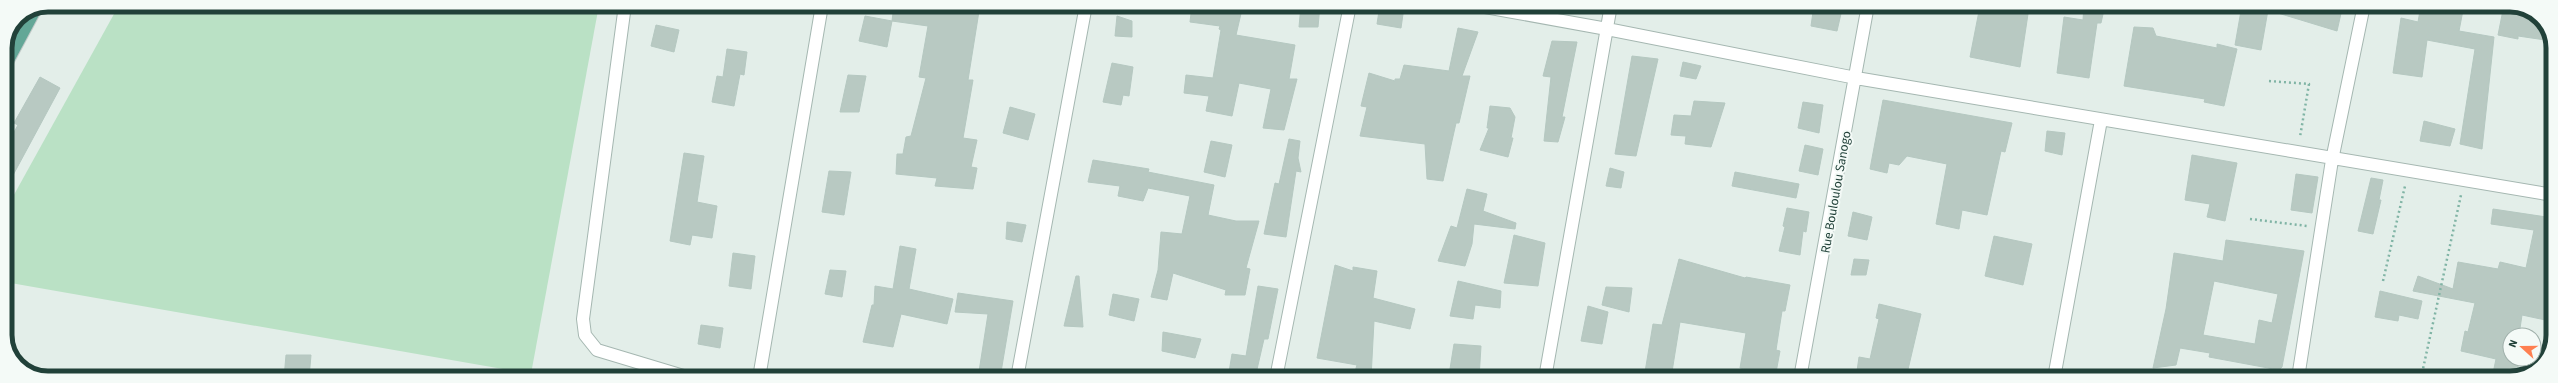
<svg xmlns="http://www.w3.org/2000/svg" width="2558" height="383" font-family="'Source Sans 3',sans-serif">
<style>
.green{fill:#bae1c5}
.building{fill:#b8c9c2;stroke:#b5c8c1;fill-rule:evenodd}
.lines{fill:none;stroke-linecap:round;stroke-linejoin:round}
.minor-casing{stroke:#a5b7b1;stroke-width:14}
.major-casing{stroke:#c1cac8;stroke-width:14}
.path{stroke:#80b4a5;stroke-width:2.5;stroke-dasharray:2 3;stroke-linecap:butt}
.minor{stroke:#fff;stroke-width:12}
.major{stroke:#63a797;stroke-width:12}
.labels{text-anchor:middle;stroke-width:4;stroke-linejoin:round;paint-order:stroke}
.street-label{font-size:13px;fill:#214139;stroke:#f4faf7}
.rim{fill:none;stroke:#214139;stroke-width:5}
</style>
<rect width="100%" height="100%" fill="#e3eee9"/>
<path class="green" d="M119,5H599L531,374L5,282V211Z"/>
<path class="building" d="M894,5L934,8V5H980L968,80H973L963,138L977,140L971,167L977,168L973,189L935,186L937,178L896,174L897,154H903L906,137L911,136L926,78L919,77L928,26L892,21Z
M1192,5H1243L1236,35L1295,45L1289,79H1297L1284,130L1263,128L1271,89L1239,83L1232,116L1206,111L1209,96L1184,93L1186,75L1213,78L1221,30L1219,29L1220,26L1190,22Z
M1301,5H1320L1318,27H1299Z
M1814,5H1843L1837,31L1811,26Z
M2084,5H2105L2101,23H2097L2089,78L2057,73L2064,17L2083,20Z
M2242,5H2327L2342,9L2337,31L2268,10L2261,50L2235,45Z
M2421,5H2464L2459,31L2494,37L2482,149L2460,144L2475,49L2427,40L2422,77L2393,73L2401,18L2418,22Z
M2504,5L2519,7L2541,18L2552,41L2518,36V39L2498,35Z
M1980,6L2028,14L2020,67L1970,57Z
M1379,11L1403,14L1401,28L1377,24Z
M865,16L892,21L887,47L859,41Z
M1117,16L1132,21V37L1115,36Z
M656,25L679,30L674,52L651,46Z
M2134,27L2153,28L2156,36L2217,48V44L2237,49L2224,106L2204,102L2205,99L2124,86Z
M1458,28L1478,32L1462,76H1470L1459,123H1456L1443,181L1427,179L1425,144L1360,136L1367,107L1361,106L1369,73L1395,81V79H1400L1404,65L1449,71Z
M1552,41L1577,42L1562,117H1565L1558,142L1544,141L1551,77L1543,76Z
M727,49L747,52L744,75L740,74L734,106L712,102L717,76L723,77Z
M1632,56L1658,59L1636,156L1615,154Z
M1683,62L1701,66L1696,79L1680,76Z
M1112,63L1133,67L1129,96L1123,95L1121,105L1103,102Z
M848,75L866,76L859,112H840Z
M40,77L60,88L5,190V148L18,125L14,123Z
M1883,100L2012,123L2005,152L2001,151L1987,215L1962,210L1959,229L1936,224L1947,164L1907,156L1899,165L1889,163L1887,173L1870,169Z
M1694,101L1725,103L1711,147L1685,144L1686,136L1671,135L1674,115L1691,116Z
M1803,102L1823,105L1819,133L1798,128Z
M1490,106L1510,108L1515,117L1511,138H1513L1508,157L1480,150L1489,128H1487Z
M1010,107L1035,114L1028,140L1003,133Z
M2424,121L2455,129L2450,146L2420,141Z
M2047,131L2065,133L2062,155L2045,151Z
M1289,139L1300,141L1298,158L1301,172L1296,171L1286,237L1264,234L1275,183L1279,184Z
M1211,141L1232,145L1225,177L1204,172Z
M1805,145L1823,149L1818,175L1799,171Z
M684,153L704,156L697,202L717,206L712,238L692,235L690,245L670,241Z
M2192,155L2237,163L2225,221L2207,217L2210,204L2185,200Z
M1093,160L1149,169L1148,172L1214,185L1208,215L1236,221H1259L1246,268L1250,269L1245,295H1225L1226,290L1173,273L1167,300L1151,297L1158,270L1161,232L1182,234L1190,196L1148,188L1143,201L1118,196L1120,186L1088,182Z
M1610,168L1624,172L1621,188L1606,186Z
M829,171L851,172L844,215L822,212Z
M1735,172L1799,184L1796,198L1732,186Z
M2296,174L2318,177L2312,213L2291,210Z
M2371,178L2383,180L2379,200H2381L2373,234L2358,231Z
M1467,189L1487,194L1483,211L1516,223L1515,229L1474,224L1472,244L1465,266L1438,261L1451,226L1457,228Z
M1787,208L1809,212L1806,232L1803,231L1800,255L1779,251L1785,227L1783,226Z
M2493,209L2553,218V309L2550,321L2522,315L2519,335H2510V359H2534V351L2542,352L2540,364L2539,366L2518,363V375L2510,378H2492L2496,359L2461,351L2465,331L2468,332L2475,303L2413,291L2418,276L2453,289L2458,262L2498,269L2500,262L2526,268L2534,230L2491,224Z
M1853,212L1872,217L1867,240L1848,236Z
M1007,222L1026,225L1022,242L1006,239Z
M1514,235L1545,243L1538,286L1504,283Z
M1994,236L2032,244L2023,285L1985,276Z
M2226,240L2304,251L2282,367L2279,370L2209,357L2210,353L2180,348L2176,365L2153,368L2166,309L2174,253L2223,261ZM2214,281L2278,294L2272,323L2259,320L2255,344L2203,335Z
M900,246L916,249L909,289L953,299L947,324L901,314L893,347L863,342L872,305H874L875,286L893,289Z
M733,253L755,256L751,289L729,286Z
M1679,259L1745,278L1746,277L1790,285L1785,311H1782L1776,350L1780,351L1775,378L1748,377L1749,370L1740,368L1746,333L1680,322L1671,378H1644L1653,324L1662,325Z
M1854,259L1869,260L1866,275H1851Z
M1335,265L1353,271V267L1377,271L1373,298L1415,309L1410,329L1374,321L1371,378H1353L1357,365L1317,358Z
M830,270L846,271L842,297L825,294Z
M1076,276H1079L1083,327L1064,326Z
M1458,281L1501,291L1500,308L1475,305L1473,319L1450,316Z
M1258,286L1278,289L1268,339H1264L1255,378H1228L1232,354L1246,356Z
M1606,287L1632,288L1629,312L1602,305Z
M2380,291L2422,301L2418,319L2399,315L2398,321L2375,317Z
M958,293L1013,301L1000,378H978L988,314L955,312Z
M1113,294L1139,299L1134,321L1109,315Z
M1879,304L1921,314L1906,378H1856L1859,357L1870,359L1879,319L1876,318Z
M1588,306L1608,312L1602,344L1581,341Z
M701,325L723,328L720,348L698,344Z
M1163,332L1201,339L1195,358L1162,351Z
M1454,344L1481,346L1479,378L1449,375Z
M286,355H311L309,378H284Z"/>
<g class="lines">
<g class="minor-casing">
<path id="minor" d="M625,5L583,319L585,335L597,350L690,378
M1474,5L1607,29L1856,78L2553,195
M759,378L822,5
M1017,378L1086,5
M1276,378L1350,5
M1545,378L1611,5
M1800,378L1868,5
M2054,378L2101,120
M2298,378L2332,160L2364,5"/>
</g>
<g class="major-casing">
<path id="major" d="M5,66L35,10"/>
</g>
<path class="path" d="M2269,81L2309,84L2300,137
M2250,219L2307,226
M2383,281L2405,186
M2421,378L2461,195"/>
<use href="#minor" class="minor"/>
<use href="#major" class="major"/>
</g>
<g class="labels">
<g class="street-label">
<text transform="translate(1835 192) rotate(-80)" y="5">Rue Bouloulou Sanogo</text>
</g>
</g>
<path d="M0 0H2558V383H0ZM48 12H2510A36 36 0 0 1 2546 48V335A36 36 0 0 1 2510 371H48A36 36 0 0 1 12 335V48A36 36 0 0 1 48 12Z" fill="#f4faf7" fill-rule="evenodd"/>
<path class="rim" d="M48 12H2510A36 36 0 0 1 2546 48V335A36 36 0 0 1 2510 371H48A36 36 0 0 1 12 335V48A36 36 0 0 1 48 12Z"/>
<g transform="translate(2522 347) rotate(291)"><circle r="19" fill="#f4faf7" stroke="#a0b0ab"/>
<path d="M0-3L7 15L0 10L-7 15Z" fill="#fe7f51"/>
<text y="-6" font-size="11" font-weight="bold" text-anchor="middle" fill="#214139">N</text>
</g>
</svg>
